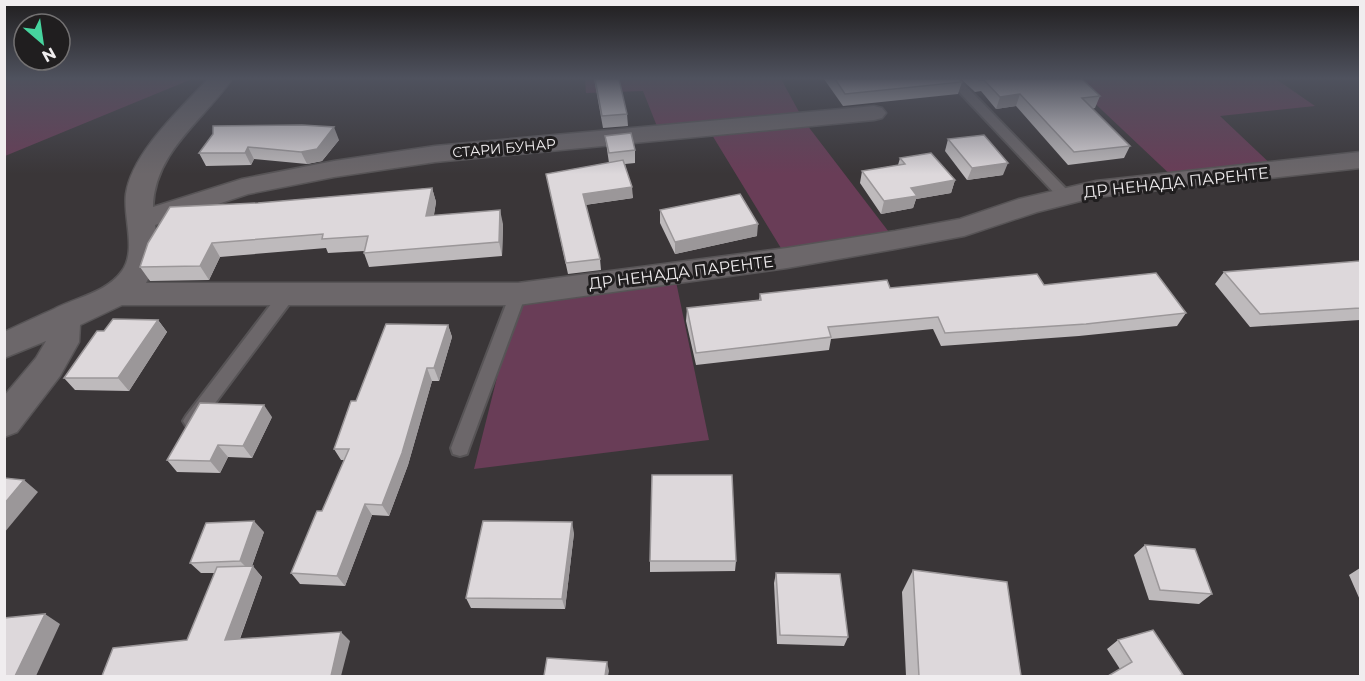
<svg xmlns="http://www.w3.org/2000/svg" width="1365" height="681" font-family="Montserrat,sans-serif">
<style>
.green{fill:#693d57}
.lines{fill:none;stroke-linecap:round;stroke-linejoin:round}
.lane-casing{stroke:#575456;stroke-width:4}
.street-casing{stroke:#575456;stroke-width:3}
.lane{fill:#6c676a;fill-rule:evenodd}
.street{fill:#6c676a;fill-rule:evenodd}
.wall{fill:#bebabc}
.shaded-wall{fill:#9b9799}
.building{fill:#ddd8db;stroke:#9b9799;stroke-width:1.5}
.labels{text-anchor:middle;stroke-width:6;stroke-linejoin:round;paint-order:stroke}
.far-street-label{font-size:14px;fill:#f0edef;stroke:#201e1f}
.street-label{font-size:16px;fill:#f0edef;stroke:#201e1f}
</style>
<rect width="100%" height="100%" fill="#3a3638"/>
<path class="green" d="M4,79H192L5,156Z
M585,79H781L804,121L895,240L787,258L709,130L660,134L643,91L586,93Z
M1069,79H1276L1315,106L1220,116L1278,171L1176,180Z
M674,272L709,440L474,469L518,294Z"/>
<g class="lines">
<g class="lane-casing">
<path id="lane" d="M947,79H959L1069,192L1071,195L1069,198H1059Z
M518,289L524,290L526,294L469,448L467,454L460,456L453,454L451,448L510,294L512,290Z
M287,290L293,291L295,295L293,299L198,426L192,428L186,426L183,421L186,416L281,291Z"/>
</g>
<g class="street-casing">
<path id="street" d="M208,79H232C203,121 155,151 153,207L242,179L334,161L435,146L874,106L882,108L886,113L882,118L874,120L435,162L334,177L248,194L155,225C159,247 157,263 146,283H518L787,248L895,231L960,219L1019,199L1096,181L1360,152V168L1096,197L1037,212L964,236L895,249L787,268L518,305H122L80,325L79,342L60,376L17,432L4,437V396L36,358L46,341L4,358V332C21,324 38,316 54,309C77,297 106,293 122,271C137,250 123,218 126,194C132,152 181,109 208,79Z"/>
</g>
<use href="#lane" class="lane"/>
<use href="#street" class="street"/>
</g>
<path class="wall" d="M594,79H619L627,114L628,126L603,128Z
M824,79H959L962,82L958,94L843,106Z
M961,79H1082L1100,96L1095,108L1092,109L1130,146L1124,158L1068,165L1016,106L996,109L981,91L975,92Z
M213,134L339,140L322,161L307,164L254,159L251,165L206,166L199,153Z
M605,136L635,150V163L625,164L633,198L585,205L600,259L601,270L568,274L546,174L609,163Z
M948,139L1003,175L967,180L945,151Z
M900,158L955,180L951,193L916,199L913,208L881,214L860,183L862,171L898,165Z
M432,188L436,202L434,215L503,224L502,256L369,267L364,253V251L328,253L326,248L220,257L209,280L150,281L140,267L258,203Z
M660,210L757,236L675,254L660,223Z
M1360,261V320L1250,327L1215,284L1224,272Z
M1044,285L1186,313L1177,326L1079,336L941,346L933,329L831,339L829,350L696,365L686,321L687,308L759,300L760,294L890,288Z
M158,320L167,332L129,391L75,390L64,378L104,331Z
M448,325L452,337L439,381H432L408,465L389,516L372,515L345,586L300,584L291,573L322,511L344,460H341L334,449L356,401Z
M272,417L252,458L228,457L220,473L177,472L167,460Z
M264,532L252,566L262,577L240,639L350,641L187,640L215,573H201L190,563Z
M574,533L565,609L471,608L466,598Z
M1145,545L1212,594L1199,604L1149,600L1134,555Z
M650,561H736L735,571L650,572Z
M1360,568V600L1349,575Z
M913,570L1021,676H906L902,592Z
M776,573L848,637L844,646L777,644L774,583Z
M1118,640L1183,675L1181,676H1108L1120,669L1107,649Z"/>
<path class="shaded-wall" d="M1020,94L1016,106L996,109L1000,97Z
M334,127L339,140L322,161L307,164L301,152Z
M248,147L254,159L251,165L245,153Z
M1008,163L1003,175L967,180L972,168Z
M955,180L951,193L916,199L913,208L881,214L884,201L911,188Z
M632,187L633,198L584,205L583,194Z
M432,188L436,202L431,230L426,216Z
M500,210L503,224L502,256L499,242Z
M758,224L757,236L675,254V242Z
M212,243L220,257L209,280L200,266Z
M158,320L167,332L129,391L118,378Z
M448,325L452,337L439,381L434,368Z
M427,368L432,381L408,465L389,516L382,505Z
M264,405L272,417L252,458L243,446Z
M218,445L228,457L220,473L210,461Z
M24,480L38,492L4,533V504Z
M365,504L372,515L345,586L337,576Z
M254,521L264,532L250,571L240,561Z
M572,522L574,533L565,609L562,599Z
M253,566L262,577L236,649L225,640Z
M45,614L60,624L36,676H15Z
M341,632L350,641L341,676H331Z
M607,662L609,671L608,676H605Z"/>
<path class="building" d="M595,79H619L627,114L602,116Z
M835,79H959L962,82L845,94Z
M977,79H1082L1100,96L1082,98L1130,146L1074,152L1020,94L1000,97L984,80H979Z
M302,125L334,127L317,149L301,152L248,147L245,153H199L213,134V126Z
M631,133L635,150L609,153L605,136Z
M984,135L1008,163L972,168L948,139Z
M931,153L955,180L911,188L917,196L884,201L862,171L905,164L900,158Z
M623,160L632,187L583,194L600,259L566,263L546,174Z
M432,188L426,216L500,210L499,242L364,253L368,236L322,239L323,234L212,243L200,266L140,267L148,243L170,207L258,203Z
M740,194L758,224L675,242L660,210Z
M1360,261V308L1260,314L1224,272Z
M1156,273L1186,313L1086,324L945,333L938,317L828,327L831,337L696,353L687,308L761,300L760,294L887,280L890,288L1037,274L1044,285Z
M113,319L158,320L118,378H64L97,331H104Z
M386,324L448,325L434,368H427L402,453L382,505L365,504L337,576L291,573L317,511H322L349,449H334L351,401H356Z
M200,403L264,405L243,446L218,445L210,461L167,460Z
M652,475H732L736,561H650Z
M4,478L24,480L4,504Z
M254,521L240,561L190,563L206,523Z
M483,521L572,522L562,599L466,598Z
M1145,545L1195,549L1212,594L1160,590Z
M253,566L225,640L341,632L331,676H102L113,648L187,640L217,567Z
M913,570L1007,582L1021,676H919Z
M776,573L840,574L848,637L780,635Z
M45,614L15,676H4V618Z
M1153,630L1183,675L1178,676H1108L1132,662L1118,640Z
M547,658L607,662L605,676H544Z"/>
<linearGradient id="sky" x2="0" y2="1"><stop stop-color="#201e1f"/><stop offset="0.45" stop-color="#4f525e"/><stop offset="1" stop-color="#4f525e" stop-opacity="0"/></linearGradient>
<rect width="1365" height="174" fill="url(#sky)"/>
<g class="labels">
<g class="far-street-label">
<text transform="translate(504 148) rotate(-5)" y="5">СТАРИ БУНАР</text>
</g>
<g class="street-label">
<text transform="translate(1176 182) rotate(-6)" y="6">ДР НЕНАДА ПАРЕНТЕ</text>
<text transform="translate(681 272) rotate(-7)" y="6">ДР НЕНАДА ПАРЕНТЕ</text>
</g>
</g>
<rect width="1365" height="681" fill="none" stroke="#f0edef" stroke-width="12"/>
<g transform="translate(42 42) rotate(151)"><circle r="28" fill="#201e1f" stroke="#737172" stroke-width="1.5"/>
<path d="M0-4.5L10 22L0 15L-10 22Z" fill="#46d49e"/>
<text y="-9" font-size="16" font-weight="bold" text-anchor="middle" fill="#f0edef">N</text>
</g>
</svg>
